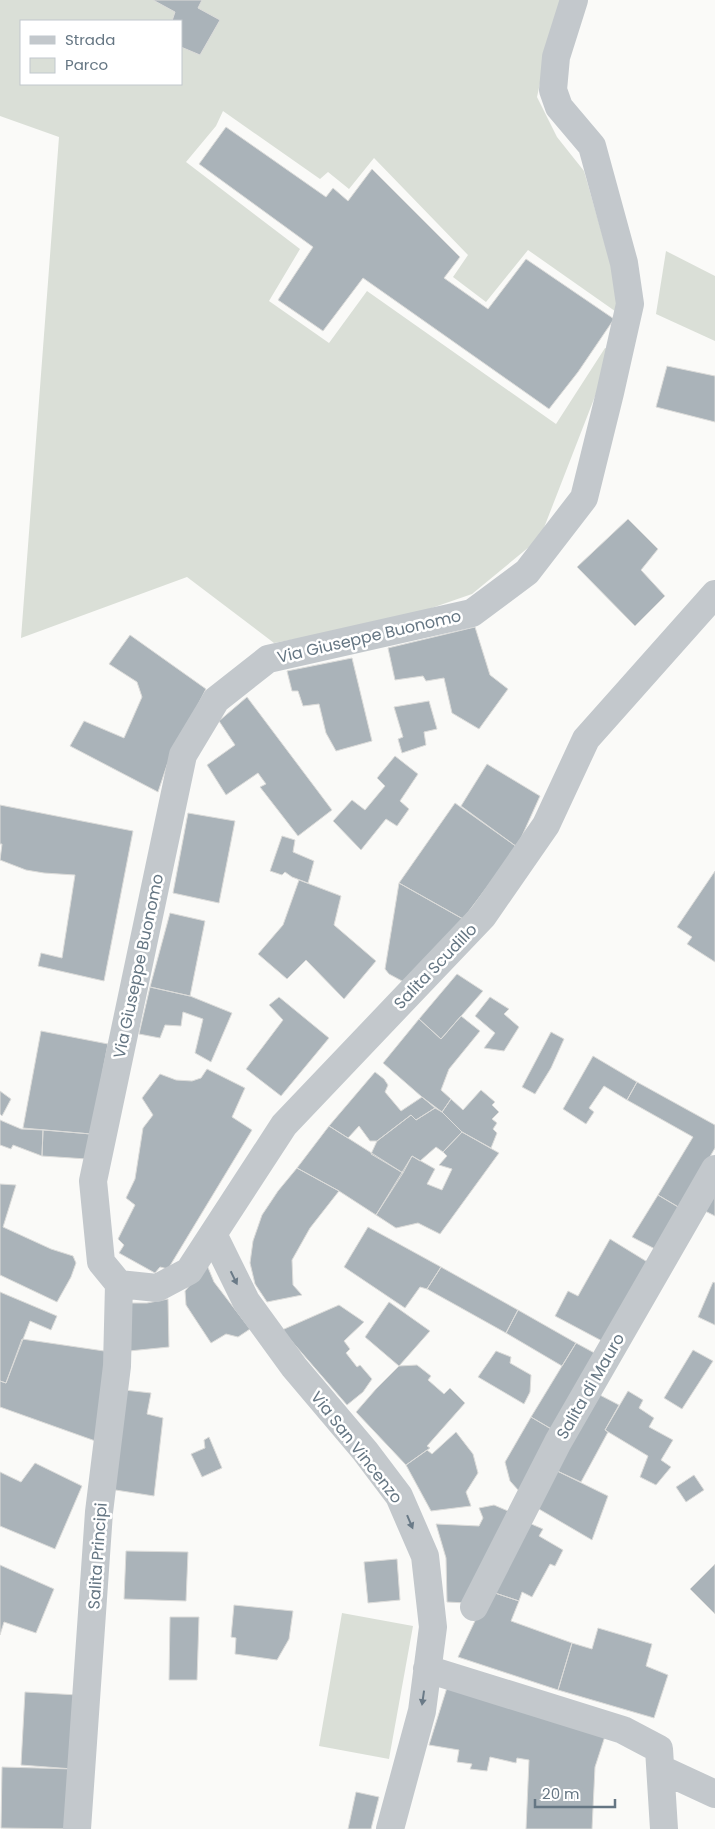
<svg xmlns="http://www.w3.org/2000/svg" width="715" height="1829" font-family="Poppins,sans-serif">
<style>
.green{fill:#dadfd7;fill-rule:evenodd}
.building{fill:#aab3b9;stroke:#dcdcda}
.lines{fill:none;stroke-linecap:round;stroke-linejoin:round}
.minor{stroke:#c3c8cc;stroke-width:28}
.oneway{fill:#6a7a87}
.labels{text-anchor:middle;stroke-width:5;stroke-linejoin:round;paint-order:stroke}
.street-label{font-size:16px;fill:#657683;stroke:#fff}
</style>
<rect width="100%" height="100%" fill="#fafaf8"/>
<path class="green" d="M0,0H562L550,37L537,97L557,137L584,171L619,293L622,316L528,250L486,302L453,277L468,255L374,158L349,189L328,172L320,179L223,111L216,126L186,162L300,249L269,301L329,343L367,291L556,424L605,348L613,350L540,538L472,594L397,620L274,643L187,577L21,638L59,137L0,116ZM21,21H181V84H21Z
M666,251L715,276V341L656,314Z
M342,1613L413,1626L389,1759L319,1746Z"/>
<path class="building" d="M153,0H202L198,8L220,20L200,55L181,47V21H172L175,12Z
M226,127L326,197L333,188L348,201L372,169L460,257L444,278L488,309L526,259L614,319L578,372L549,409L363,278L323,331L278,300L313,247L199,164Z
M667,366L715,376V422L656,407Z
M628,519L658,549L641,570L665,596L635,626L577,567Z
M475,627L490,675L508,689L479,729L452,713L444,678L426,681L423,676L395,680L388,648Z
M130,635L206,689L167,765L158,792L70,746L84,721L124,738L142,697L137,682L109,664Z
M352,658L372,741L336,751L326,733L319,704L303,706L298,691H292L287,671Z
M247,697L332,810L298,836L260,787L266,784L258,773L226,795L207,765L235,745L219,721Z
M429,701L437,729L424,732L426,745L402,753L398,739L403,737L394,707Z
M395,756L418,774L400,801L409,809L397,826L386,819L361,850L333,821L352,800L365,810L385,786L377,778Z
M487,764L540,796L517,847L461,806Z
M455,803L517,847L463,919L399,883Z
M0,805L133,831L104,981L38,966L41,953L62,958L75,875L44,873L26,870L0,860L2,844H0Z
M188,813L235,821L219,903L173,893Z
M282,836L295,840L293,852L314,861L308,883L292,877L285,872L282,875L270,871Z
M715,871V962L687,944L692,937L677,927Z
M299,880L341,896L334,925L376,961L344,999L306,960L287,979L258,954L283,925Z
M399,883L463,919L411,984L402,981L389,974L385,969Z
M170,913L205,921L190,996L150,987Z
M457,974L483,991L441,1039L419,1019Z
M150,987L190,996L232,1013L211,1062L195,1053L203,1019L183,1012L181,1026L165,1025L160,1038L139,1034Z
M279,997L329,1038L281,1096L246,1069L283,1020L269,1005Z
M490,997L509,1009L504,1014L519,1027L504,1051L484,1048L495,1033L475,1016Z
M461,1016L480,1031L449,1069L441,1090L451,1099L442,1112L422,1097L383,1063L419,1019L441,1039Z
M41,1031L108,1044L91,1134L23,1128Z
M551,1032L564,1039L551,1068L535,1094L522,1087Z
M593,1056L637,1082L627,1100L604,1086L589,1108L594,1112L586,1124L563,1109Z
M207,1069L245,1088L232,1117L252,1130L168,1269L160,1267L155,1273L119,1253L124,1245L118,1239L135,1205L126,1198L135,1179L143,1128L153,1115L142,1098L160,1074L176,1080L192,1081L201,1078Z
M375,1072L384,1079L388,1085L385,1092L401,1111L422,1097L435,1108L416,1120L411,1115L377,1141H370L359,1126L348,1138L329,1126Z
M637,1082L715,1125V1148L680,1208L658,1195L693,1137L627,1100Z
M481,1090L495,1102L492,1105L499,1112L492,1119L497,1123L493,1129L497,1133L491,1148L462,1132L442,1112L451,1099L463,1110Z
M0,1091L11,1099L2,1116L0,1114Z
M435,1108L442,1112L462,1132L443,1152L436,1147L420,1161L412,1156L403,1173L371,1154L377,1141L411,1115L416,1120Z
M0,1120L21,1129L43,1130L42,1156L13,1145L11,1149L0,1145Z
M329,1126L403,1173L376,1215L339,1191L297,1168Z
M43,1130L91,1134L87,1159L42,1156Z
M462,1132L499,1153L440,1234L418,1223L396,1228L376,1215L412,1156L435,1169L427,1184L442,1190L452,1169L439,1165L447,1156L443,1152Z
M297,1168L339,1191L310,1228L292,1260L293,1285L302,1295L267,1302L255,1284L250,1263L253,1241L262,1215L278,1191Z
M0,1184L16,1185L3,1227L51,1249L73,1256L76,1263L71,1277L57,1302L0,1275Z
M715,1185V1216L701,1209Z
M658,1195L680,1208L657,1250L632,1237Z
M368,1227L441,1267L427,1289L420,1287L405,1308L344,1267Z
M610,1239L649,1263L604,1342L555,1316L568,1291L578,1296Z
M207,1265L214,1282L250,1329L238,1337L226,1334L211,1343L186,1305L185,1291Z
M441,1267L518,1310L506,1333L427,1289Z
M713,1282L715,1283V1325L698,1317Z
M0,1292L57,1316L51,1330L30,1321L6,1383L0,1381Z
M168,1299L169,1347L129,1351V1303H147Z
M389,1302L430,1331L399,1366L365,1337Z
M339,1305L364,1322L344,1341L350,1349L346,1353L357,1367L360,1365L372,1379L363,1392L347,1405L282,1330Z
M518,1310L576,1343L562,1366L506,1333Z
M22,1339L111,1352L101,1443L0,1407V1381L6,1383Z
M576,1343L600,1356L553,1430L531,1417Z
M693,1350L713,1361L682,1409L664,1398Z
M496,1351L511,1357L510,1363L531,1375L530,1392L524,1404L478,1377Z
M417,1365L431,1376L428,1380L444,1394L450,1388L465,1403L427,1446L430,1448L406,1465L356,1412L376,1389L399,1366Z
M124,1390L151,1393L147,1414L163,1418L154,1496L109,1489Z
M628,1391L643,1400L639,1408L654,1418L649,1427L673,1440L661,1460L671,1467L656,1485L640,1477L648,1456L605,1430Z
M596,1393L619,1405L605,1430L608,1432L581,1482L553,1469Z
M531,1417L553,1430L519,1491L510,1481L505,1462Z
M456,1432L473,1454L478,1473L466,1492L471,1506L431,1511L406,1465L427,1450L432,1454Z
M209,1437L222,1468L202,1477L191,1454L205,1448L204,1440Z
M35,1463L82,1486L55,1549L0,1526V1472L21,1482Z
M553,1469L608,1496L592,1540L532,1505Z
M694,1475L704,1490L686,1502L676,1487Z
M494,1505L508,1511L467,1603L447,1602L446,1558L436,1524L479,1526L483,1518L479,1508Z
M522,1520L543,1529L539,1536L563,1550L555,1566L550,1564L532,1597L522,1592L519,1601L489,1591Z
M126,1551L188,1552L186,1601L124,1599Z
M397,1559L400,1600L368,1603L364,1562Z
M715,1564V1614L690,1589Z
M0,1565L54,1589L36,1633L4,1622L0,1635Z
M489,1591L519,1601L511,1621L572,1643L558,1690L458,1657Z
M234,1605L293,1611L289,1639L277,1660L235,1654L236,1638L231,1637Z
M170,1617H199L197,1680H169Z
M598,1628L652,1644L646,1666L668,1675L654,1718L558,1690L572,1643L592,1649Z
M450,1678L607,1730L595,1767L592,1829H526L529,1760L517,1758L516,1763L490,1757L487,1771L470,1769L472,1764L457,1762L459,1750L429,1745Z
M25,1692L78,1695L73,1769L21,1765Z
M2,1767L73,1769L71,1829L1,1828Z
M356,1792L379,1797L371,1829H348Z"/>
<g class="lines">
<path class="minor" d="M213,1234L246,1301L294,1367L365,1451L399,1496L425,1556L433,1627L422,1711L390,1829
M119,1284L101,1262L93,1181L183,755L216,700L268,659L472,613L527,572L584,498L610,393L630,304L624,263L592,146L559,107L553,90L556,57L574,0
M119,1284L157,1288L189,1271L284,1125L483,916L546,825L586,739L715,594
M474,1607L558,1442L715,1169
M427,1669L623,1730L659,1749L664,1829
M661,1769L715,1794
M77,1829L99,1512L117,1366L119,1284"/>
</g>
<defs><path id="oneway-solid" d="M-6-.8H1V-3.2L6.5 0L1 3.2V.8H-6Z" transform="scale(1.25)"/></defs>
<g class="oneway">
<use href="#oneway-solid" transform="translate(234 1278) rotate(64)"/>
<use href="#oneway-solid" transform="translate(410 1522) rotate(67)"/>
<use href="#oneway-solid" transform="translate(423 1698) rotate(98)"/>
</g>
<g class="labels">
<g class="street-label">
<text transform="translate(369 636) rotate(-13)" y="6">Via Giuseppe Buonomo</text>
<text transform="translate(138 966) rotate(-78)" y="6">Via Giuseppe Buonomo</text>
<text transform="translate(435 966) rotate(-46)" y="6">Salita Scudillo</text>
<text transform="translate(590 1386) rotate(-60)" y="6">Salita di Mauro</text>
<text transform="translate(357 1447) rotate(52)" y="6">Via San Vincenzo</text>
<text transform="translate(97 1556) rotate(-86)" y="6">Salita Principi</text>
</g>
</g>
<rect x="20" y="20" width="162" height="65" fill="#ffffff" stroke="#c1c8cd"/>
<rect x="30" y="36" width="25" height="8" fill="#c3c8cc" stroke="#c1c8cd"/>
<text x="65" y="45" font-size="15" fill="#657683">Strada</text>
<rect x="30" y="58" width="25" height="15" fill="#dadfd7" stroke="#c1c8cd"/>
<text x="65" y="70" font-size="15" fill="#657683">Parco</text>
<path d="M535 1799v8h80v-8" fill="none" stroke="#657683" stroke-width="2.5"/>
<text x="542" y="1799" font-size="15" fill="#657683" stroke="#ffffff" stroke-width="4" paint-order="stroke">20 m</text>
</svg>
